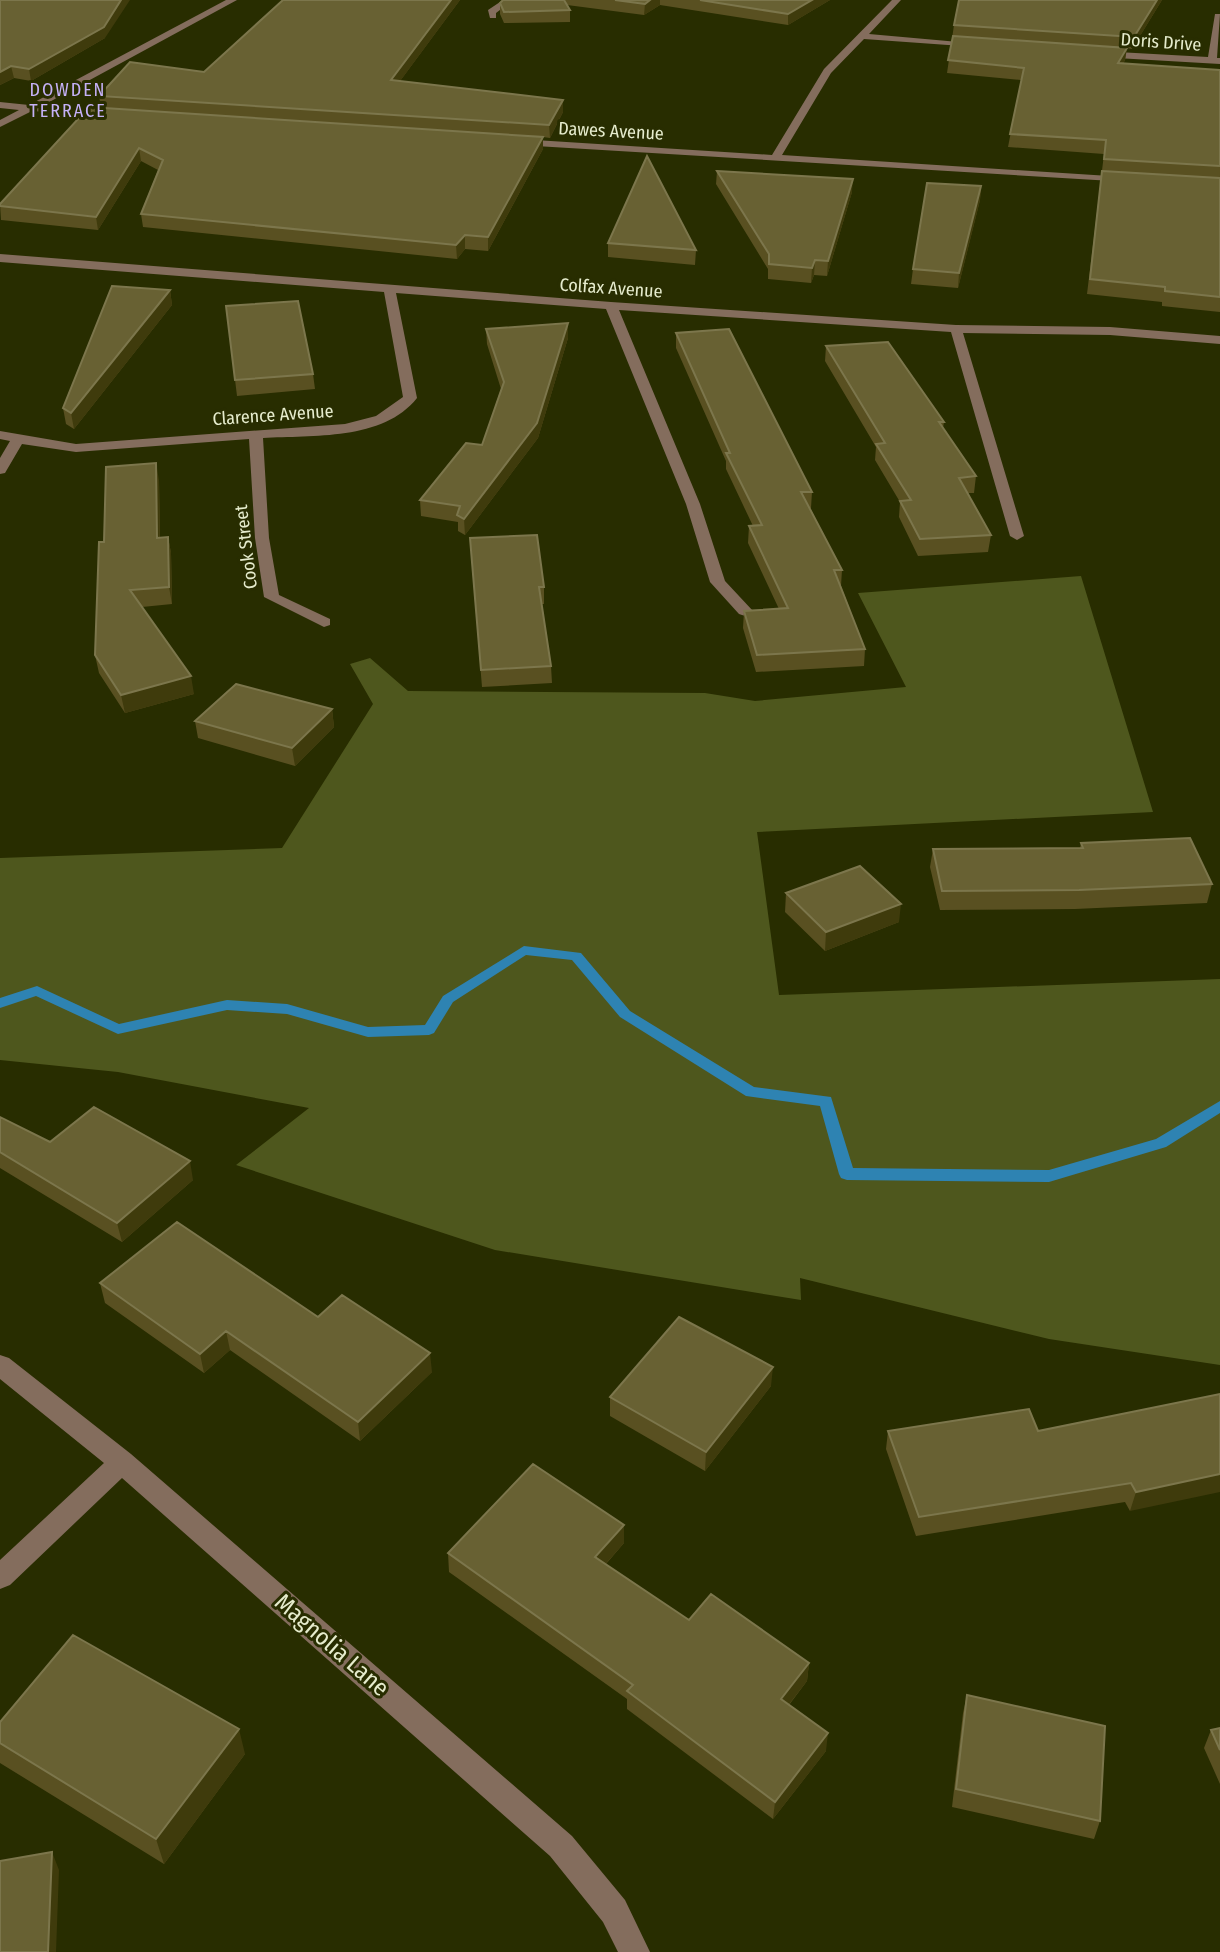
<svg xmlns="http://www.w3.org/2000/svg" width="1220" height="1952" font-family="'Fira Sans Condensed',sans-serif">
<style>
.forest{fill:#4e571d}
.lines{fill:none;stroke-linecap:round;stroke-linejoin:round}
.stream{fill:#2e83b2;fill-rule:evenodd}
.minor{fill:#846d5d;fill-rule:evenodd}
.wall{fill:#595021}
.shaded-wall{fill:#3f3b0c}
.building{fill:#686133;stroke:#7c764c;stroke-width:2}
.labels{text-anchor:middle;stroke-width:6;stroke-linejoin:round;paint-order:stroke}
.far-street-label{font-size:18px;fill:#e6eccd;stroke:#282d00}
.far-neighbourhood-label{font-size:18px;letter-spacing:2px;fill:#c5b1f7;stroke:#282d00}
.near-street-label{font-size:24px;fill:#e6eccd;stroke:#282d00}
</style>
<rect width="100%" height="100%" fill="#282d00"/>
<path class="forest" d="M1081,576L1153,812L757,832L779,995L1220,979V1365L1049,1339L800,1278L801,1300L495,1250L236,1165L309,1108L118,1072L0,1060V858L282,848L373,704L350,664L370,658L408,691L705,693L755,701L906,687L858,593Z"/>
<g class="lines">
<path class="stream" d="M524,946L581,953L630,1011L754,1087L831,1097L853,1168L1049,1170L1156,1139L1220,1101V1113L1166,1147L1049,1182L847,1180L841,1178L839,1174L820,1106L746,1096L620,1017L572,960L526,955L453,1002L434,1033L429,1035L368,1037L287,1014L227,1010L118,1034L36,996L0,1008V998L37,986L119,1024L227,1000L287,1004L368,1027L425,1025L443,996Z"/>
<path class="minor" d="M226,0H237L42,106L108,112L113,115L112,117L32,111L0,127V120L19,110L0,108V102L29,105Z
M503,0H513L496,13V18H490L488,10Z
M892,0H901L869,34L981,44L976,47L864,39L831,73L782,155L1125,177L1130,180L1129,182L519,145L514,142L519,139L772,155L824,69Z
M1215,14H1220L1217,58H1220V64L1099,57L1094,54L1099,51L1208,57Z
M0,254L611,302L956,325L1110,327L1220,336V344L1110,335L963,333L1024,536L1017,540L1010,536L951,332L619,310L700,504L725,581L753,611L745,616L739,614L710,582L686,504L606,309L396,293L417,398C383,441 312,435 263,438L269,538L279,595L330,619V625L324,627L264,597L255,538L249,439L76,452L22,444L5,473L0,474V458L10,441L0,439V431L76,444L345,424L376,416L403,397L384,292L0,262Z
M0,1355L9,1358L131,1454L572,1836L625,1900L650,1952H618L603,1922L550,1856L122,1478L10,1585L0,1589V1560L104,1463L0,1379Z"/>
</g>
<path class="wall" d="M0,0L105,38L31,81L14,78L0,85Z
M283,0H460L400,81L563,100V112L550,138L543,137V149L488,251L465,249L457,259L143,227L141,214L158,170L141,161L98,230L1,220L0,204L101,107L99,96L204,72Z
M503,0H830L788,25L660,5L644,15L567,5L570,10V22L504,23L500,14V3Z
M1162,0L1132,49L1127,48L1125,60L1123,64L1220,70V312L1162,306V302L1087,294L1104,154L1008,147L1021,80L947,73L954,25Z
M717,171L852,192L827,276L814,275L811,283L768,279V269L716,184Z
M981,186L980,200L958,288L911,284L913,269Z
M608,243L696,250L695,265L608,257Z
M170,290L172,305L74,429L66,424L63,408Z
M226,306L313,374L315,389L237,396Z
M568,323V338L538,438L465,535L458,531V522L421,516L420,500L482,445L501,389L487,344L486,329Z
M676,333L812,492L811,508H810L842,570L841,586L865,649L864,666L756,672L743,628L744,611L779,609L748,543L749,526H753L726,469V461L676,348Z
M826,346L944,422L943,428L976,476L974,493H968L991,535L988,552L918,556L899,517L900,502L875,460L876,447L825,361Z
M159,480L160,537H168L171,553L172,604L142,607L194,694L125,713L99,673L95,655L104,542Z
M471,554L544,587V604H542L551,666L552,683L482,687Z
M332,709L334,727L295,766L198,738L195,721Z
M1081,843L1212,884L1207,903L1075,909L940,910L930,867L933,849L1080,848Z
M786,893L899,922L825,951L785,912Z
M0,1117L50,1142L193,1180L122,1242L0,1168Z
M100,1283L318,1317L432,1372L360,1441L230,1350L204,1373L105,1303Z
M771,1386L705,1471L610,1416V1397Z
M1220,1394L1130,1511L1125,1502L916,1536L886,1449L888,1431H1038Z
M624,1543L606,1564L689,1620L809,1663L807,1681L789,1705L826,1751L773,1819L627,1709V1699L449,1572L448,1553Z
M967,1695L1100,1821L1094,1839L952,1807L963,1713Z
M0,1722L245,1754L164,1864L0,1763Z
M1220,1728V1784L1204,1748L1211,1730Z"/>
<path class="shaded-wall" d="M121,0H130L105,38L31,81L29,69Z
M451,0H460L392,92L391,80Z
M650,0H660V5L644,15L645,4Z
M812,0H830L788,25V14Z
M1157,0H1162L1132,49L1134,37Z
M1127,48L1125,60L1116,76L1118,63Z
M11,66L14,78L0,85V72Z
M563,100V112L550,138L549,125Z
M543,137V149L488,251V237Z
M139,148L141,161L98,230L96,217Z
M853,179L852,192L827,276L828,261Z
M981,186L980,200L958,288L959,273Z
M465,235V249L457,259L456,245Z
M815,260L814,275L811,283L812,268Z
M170,290L172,305L74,429L71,413Z
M568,323V338L538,438L465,535L464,519Z
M156,463L159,480L160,554L157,538Z
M168,537L171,553L172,604L169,587Z
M191,676L194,694L125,713L121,695Z
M332,709L334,727L295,766L292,748Z
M901,904L899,922L825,951L826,932Z
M190,1161L193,1180L122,1242L117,1223Z
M226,1331L230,1350L204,1373L200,1354Z
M430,1353L432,1372L360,1441L358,1422Z
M773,1367L771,1386L705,1471L706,1452Z
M1220,1474V1492L1130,1511L1136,1492Z
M624,1525V1543L596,1575L595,1557Z
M809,1663L807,1681L779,1717L781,1699Z
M239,1729L245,1754L164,1864L156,1839Z
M828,1733L826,1751L773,1819L775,1802Z
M52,1852L59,1870L56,1952H48Z"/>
<path class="building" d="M0,0H121L104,27L29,69L11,66L0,72Z
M283,0H451L391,80L563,100L549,125L99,96L130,62L204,72Z
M503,0H564L570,10L504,12L500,3Z
M615,0H650L645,4Z
M700,0H812L788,14Z
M959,0H1157L1134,37L954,25Z
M953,36L1127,48L1118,63L1220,70V166L1104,159L1106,140L1010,134L1024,68L948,60Z
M89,107L543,137L488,237L465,235L456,245L141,214L163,160L139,148L96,217L0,206V204Z
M647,156L696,250L608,243Z
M717,171L853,179L828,261L815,260L812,268L769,264V254Z
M1102,171L1220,178V297L1165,291V287L1090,279Z
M927,183L981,186L959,273L913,269Z
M112,286L170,290L71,413L63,408Z
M298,301L313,374L235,380L226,306Z
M568,323L537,423L464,519L457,515L460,506L420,500L466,443L482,445L504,382L486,329Z
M729,329L812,492H801L842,570H834L865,649L757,655L744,611L788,608L749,526L762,525L726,453H730L676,333Z
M888,342L944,422H939L976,476L959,478L991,535L920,539L900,501L911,500L876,444L885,443L826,346Z
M156,463L157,538L168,537L169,587L130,590L191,676L121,695L95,655L99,542H104L106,467Z
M537,535L544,587H539L551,666L481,670L470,538Z
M236,684L332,709L292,748L195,721Z
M1190,838L1212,884L1079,890L942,891L933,849L1083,848L1081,843Z
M860,866L901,904L826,932L786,893Z
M94,1107L190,1161L117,1223L0,1152V1117L50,1142Z
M177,1222L318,1317L342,1295L430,1353L358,1422L226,1331L200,1354L100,1283Z
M679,1317L773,1367L706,1452L610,1397Z
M1220,1394V1474L1136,1492L1131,1483L919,1517L888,1431L1029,1409L1038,1431Z
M533,1464L624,1525L595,1557L689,1620L711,1594L809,1663L781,1699L828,1733L775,1802L627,1691L633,1685L448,1553Z
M73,1635L239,1729L156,1839L0,1743V1722Z
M967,1695L1105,1726L1100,1821L956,1789Z
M1220,1728V1750L1211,1730Z
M52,1852L48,1952H0V1861Z"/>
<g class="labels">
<g class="far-street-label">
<text transform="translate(1161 42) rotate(4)" y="6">Doris Drive</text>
<text transform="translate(611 131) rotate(3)" y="6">Dawes Avenue</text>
<text transform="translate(611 288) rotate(4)" y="6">Colfax Avenue</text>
<text transform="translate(273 415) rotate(-4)" y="6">Clarence Avenue</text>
<text transform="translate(246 547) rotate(-97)" y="6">Cook Street</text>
</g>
<g class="far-neighbourhood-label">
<text x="68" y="96">DOWDEN<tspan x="68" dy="21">TERRACE</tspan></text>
</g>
<g class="near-street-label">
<text transform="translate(332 1645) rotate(41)" y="8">Magnolia Lane</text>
</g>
</g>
</svg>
